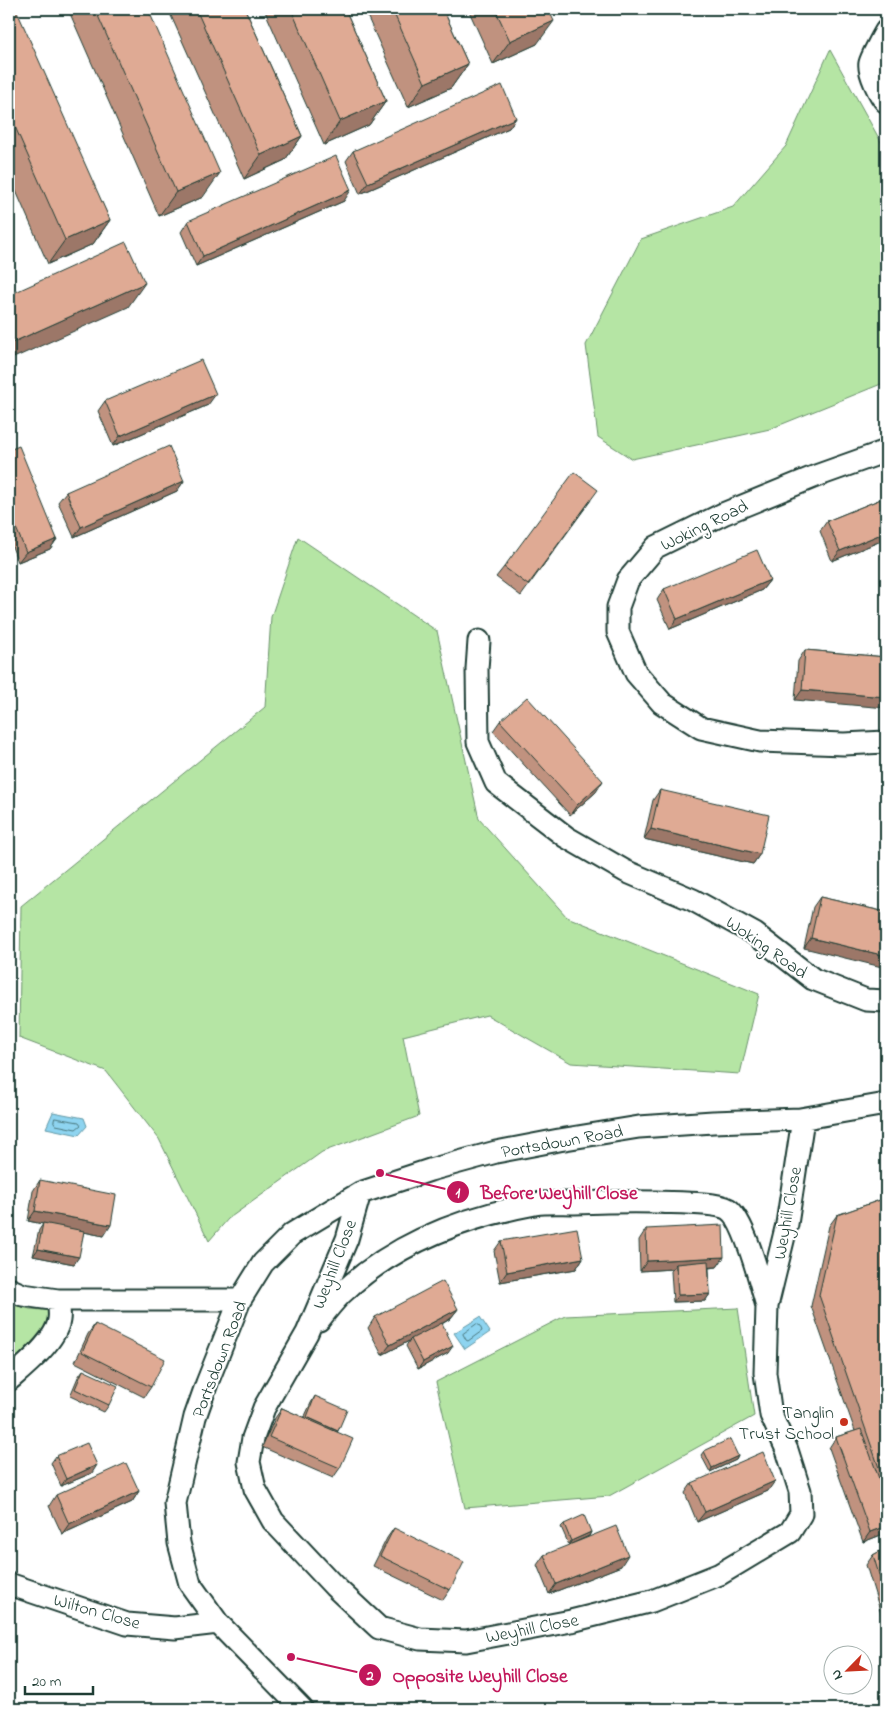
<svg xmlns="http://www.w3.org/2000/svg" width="895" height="1718" font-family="'Indie Flower',sans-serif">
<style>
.green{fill:#b5e5a4;stroke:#6a916c}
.water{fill:#8ed4f0;stroke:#6298a5}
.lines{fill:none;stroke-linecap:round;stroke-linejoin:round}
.shore{stroke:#4b797f;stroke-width:1}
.minor-casing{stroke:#1f3d34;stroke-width:25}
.minor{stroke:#fff;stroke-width:21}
.wall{fill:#c0927f;stroke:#1f3d34}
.shaded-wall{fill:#9c7768;stroke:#1f3d34}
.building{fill:#dfaa94;stroke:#1f3d34}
.poi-dot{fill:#c8321e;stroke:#fff;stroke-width:2}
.labels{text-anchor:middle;stroke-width:4;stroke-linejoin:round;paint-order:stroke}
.street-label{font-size:18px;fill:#1f3d34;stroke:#fff}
.poi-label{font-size:18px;fill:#1f3d34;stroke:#fff;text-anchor:end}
.leader{fill:none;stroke:#c2185b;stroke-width:2}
.callout-dot{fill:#c2185b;stroke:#fff;stroke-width:2}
.mark-label{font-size:15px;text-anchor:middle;font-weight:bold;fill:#fff}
.callout-label{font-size:19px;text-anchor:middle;font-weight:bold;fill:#c2185b;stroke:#fff;stroke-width:4;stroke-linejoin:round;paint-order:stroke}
</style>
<rect width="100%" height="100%" fill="#fff"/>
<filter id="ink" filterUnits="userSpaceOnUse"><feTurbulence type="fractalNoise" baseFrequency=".02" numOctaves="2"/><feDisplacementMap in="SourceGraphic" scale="10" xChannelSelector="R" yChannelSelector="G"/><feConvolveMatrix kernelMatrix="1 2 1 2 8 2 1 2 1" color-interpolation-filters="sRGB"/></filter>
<g filter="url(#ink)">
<path class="green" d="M830,50L881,142L886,147V382L770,429L632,459L598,437L586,345L641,239L733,207L786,146Z
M298,537L437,631L479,819L567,917L759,994L740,1074L571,1063L487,1015L403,1036L419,1116L322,1152L228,1219L209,1241L159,1139L106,1071L19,1038L21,906L265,707L271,617Z
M9,1304L30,1309L55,1311L40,1335L14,1360L9,1362Z
M738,1308L754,1416L609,1496L465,1508L436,1382L565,1316Z"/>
<path class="water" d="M53,1112L84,1118L87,1126L79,1135L46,1128Z
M480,1317L490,1332L465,1349L454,1333Z"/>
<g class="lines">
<path class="shore" d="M55,1118L79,1122L81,1125L76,1129L56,1125L54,1122Z
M477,1324L480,1326L482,1331L468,1341L466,1340L463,1334Z"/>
<g class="minor-casing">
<path id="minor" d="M886,31C883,36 871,58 870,63C868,72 880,96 886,102
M886,451L816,476L723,514L656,547L628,580L618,607V632L636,673L662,703L701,728L760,741L844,744L886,742
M479,641L477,669L478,742L496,783L566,837L625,871L693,900L755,934L813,979L866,1000L886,1001
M360,1193L347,1239L307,1333L264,1408L253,1438L249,1462L255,1489L273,1521L334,1586L379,1628L420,1639L466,1641L571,1621L652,1601L720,1574L790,1532L801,1514L800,1491L787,1450L771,1415L765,1373L767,1306L787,1224L803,1119
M9,1289L23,1295L58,1300H240
M319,1320C326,1311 333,1302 341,1294C393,1244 465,1217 535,1204C547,1202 560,1203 573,1203C601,1202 628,1201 656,1202C672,1203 716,1202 728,1209C745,1220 761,1285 767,1306
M9,1380C24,1367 56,1341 59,1320C60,1314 59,1306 58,1300
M9,1584L127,1624L175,1628L218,1623
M302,1709L218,1623L190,1584L179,1543L175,1503L195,1417L207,1383L240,1300L263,1263L292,1234L360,1193L430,1170L496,1152L559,1140L639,1127L713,1122L800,1119L886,1104"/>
</g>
<use href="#minor" class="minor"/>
</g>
<path class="wall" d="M9,9L110,220L93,244L48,264L9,175Z
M68,9H148L203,197L159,216Z
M168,9H245L302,136L285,160L244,179Z
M264,9H345L386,101L369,125L324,145Z
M364,9H443L468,64L451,88L408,107Z
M468,9H548L537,44L493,64Z
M516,118L509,128L360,194L346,161L353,151Z
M344,201L196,266L181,232L188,221Z
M105,401L208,405L113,446L98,411Z
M9,450L57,539L50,549L18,562L9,539Z
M184,481L177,491L74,537L58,502L66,492Z
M886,497V539L832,561L820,531L827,521Z
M591,500L521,596L496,577L504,567Z
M770,580L762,590L670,629L657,600L664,589Z
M805,650L886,657L795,700L798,661Z
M500,721L596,792L570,815L493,731Z
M660,790L760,854L753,864L644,839L653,800Z
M820,897L886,912L804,948L813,907Z
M40,1180L104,1236L84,1232L74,1264L33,1256L39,1230L43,1224L28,1221L33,1191Z
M886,1198V1533L863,1542L829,1448L836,1437L855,1431L811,1306L829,1226L837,1215Z
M646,1229L724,1257L717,1267L709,1268L710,1294L705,1301L673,1302L671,1271L672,1269L640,1271L639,1240Z
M501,1241L583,1258L576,1269L500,1282L494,1251Z
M458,1309L450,1319L442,1324L448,1353L418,1369L406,1346L409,1341L382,1355L368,1328L375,1317Z
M95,1324L151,1387L144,1397L75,1362L88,1334Z
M83,1370L109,1405L104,1412L70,1396L78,1377Z
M315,1396L338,1431L337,1432L340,1468L333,1478L262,1447L275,1418L282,1408L304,1418L311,1403Z
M704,1451L738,1456L736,1460L710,1472L701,1455Z
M56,1456L92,1473L61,1486L51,1463Z
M692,1483L768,1491L697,1522L685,1493Z
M139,1491L132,1502L62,1534L49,1506L56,1495Z
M564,1524L591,1532L589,1536L569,1545L561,1527Z
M394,1528L450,1590L443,1600L373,1566L387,1538Z
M886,1548V1630L866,1565L873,1555Z
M544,1555L621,1566L549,1594L537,1565Z"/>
<path class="shaded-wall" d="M554,21L537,44L493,64L510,41Z
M468,64L451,88L408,107L425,83Z
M386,101L369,125L324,145L340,121Z
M516,118L509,128L360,194L368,183Z
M302,136L285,160L244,179L261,155Z
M220,173L203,197L159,216L176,192Z
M351,190L344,201L196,266L203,256Z
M110,220L93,244L48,264L65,240Z
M145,283L128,307L9,360V344Z
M216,394L208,405L113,446L120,436Z
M184,481L177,491L74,537L81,527Z
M886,532V539L832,561L840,551Z
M57,539L50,549L18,562L26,552Z
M770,580L762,590L670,629L677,619Z
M802,690L886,697V708L795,700Z
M603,781L596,792L570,815L577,805Z
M651,829L760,854L753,864L644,839Z
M811,938L886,956V968L804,948Z
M35,1211L111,1225L104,1236L28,1221Z
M38,1249L79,1257L74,1264L33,1256Z
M724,1257L717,1267L676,1269V1264L672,1269L640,1271L647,1261Z
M583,1258L576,1269L500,1282L507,1272Z
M710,1294L705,1301L673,1302L678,1295Z
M458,1309L450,1319L412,1340L411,1339L409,1341L382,1355L390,1345Z
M453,1346L448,1353L418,1369L423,1362Z
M307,1417L338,1431L333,1438L302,1424Z
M738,1456L736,1460L710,1472L712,1468Z
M97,1465L92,1473L61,1486L66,1479Z
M775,1481L768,1491L697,1522L705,1512Z
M139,1491L132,1502L62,1534L69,1524Z
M886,1526V1533L863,1542L870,1532Z
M591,1532L589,1536L569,1545L571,1541Z
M628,1555L621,1566L549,1594L556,1584Z"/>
<path class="building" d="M9,9H16L110,220L65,240L9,113Z
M95,9H148L220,173L176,192Z
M196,9H245L302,136L261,155Z
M291,9H345L386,101L340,121Z
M392,9H443L468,64L425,83Z
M495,9H548L554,21L510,41Z
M502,85L516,118L368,183L353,151Z
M336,156L351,190L203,256L188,221Z
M126,242L145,283L9,344V295Z
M201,360L216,394L120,436L105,401Z
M19,446L57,539L26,552L9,511V450Z
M169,446L184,481L81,527L66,492Z
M574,472L598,490L528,585L504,567Z
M886,497V532L840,551L827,521Z
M757,550L770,580L677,619L664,589Z
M805,650L886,657V697L802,690Z
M527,697L603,781L577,805L500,721Z
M660,790L769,815L760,854L651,829Z
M820,897L886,912V956L811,938Z
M40,1180L116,1195L111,1225L35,1211Z
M886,1198V1488L819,1295L837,1215Z
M43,1223L84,1231L79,1257L38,1249Z
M723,1225L724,1257L647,1261L646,1229Z
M577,1228L583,1258L507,1272L501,1241Z
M708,1261L710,1294L678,1295L676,1264Z
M443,1281L458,1309L390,1345L375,1317Z
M442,1323L453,1346L423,1362L411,1339Z
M95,1324L165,1359L151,1387L82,1352Z
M83,1370L118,1386L109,1405L75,1389Z
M315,1396L347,1410L338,1431L307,1417Z
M282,1408L353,1439L340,1468L269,1437Z
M861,1429L886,1498V1526L870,1532L836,1437Z
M730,1439L738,1456L712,1468L704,1451Z
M87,1443L97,1465L66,1479L56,1456Z
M763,1452L775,1481L705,1512L692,1483Z
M126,1463L139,1491L69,1524L56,1495Z
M584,1515L591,1532L571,1541L564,1524Z
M616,1526L628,1555L556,1584L544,1555Z
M394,1528L464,1562L450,1590L380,1556Z
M886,1548V1597L873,1555Z"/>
</g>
<circle class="poi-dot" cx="844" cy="1422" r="5"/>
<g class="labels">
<g class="street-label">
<text transform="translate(704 525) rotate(-26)" y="6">Woking Road</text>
<text transform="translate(767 947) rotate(35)" y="6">Woking Road</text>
<text transform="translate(562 1141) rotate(-10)" y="6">Portsdown Road</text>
<text transform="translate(787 1213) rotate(-80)" y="6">Weyhill Close</text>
<text transform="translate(334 1264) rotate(-69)" y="6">Weyhill Close</text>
<text transform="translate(219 1359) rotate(-69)" y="6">Portsdown Road</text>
<text transform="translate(97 1611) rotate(16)" y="6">Wilton Close</text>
<text transform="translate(532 1628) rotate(-11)" y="6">Weyhill Close</text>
</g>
<g class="poi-label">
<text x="834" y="1418">Tanglin<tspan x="834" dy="21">Trust School</tspan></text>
</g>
</g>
<path class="leader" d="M380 1173L458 1192M291 1657L370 1675"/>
<g class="callout-dot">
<circle cx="380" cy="1173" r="5"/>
<circle cx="291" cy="1657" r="5"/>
<circle cx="458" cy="1192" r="12"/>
<circle cx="370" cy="1675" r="12"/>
</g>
<g class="mark-label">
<text x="458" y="1197">1</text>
<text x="370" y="1680">2</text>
</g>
<g class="callout-label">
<text x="559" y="1199">Before Weyhill Close</text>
<text x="480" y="1682">Opposite Weyhill Close</text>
</g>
<rect width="895" height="1718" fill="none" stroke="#fff" stroke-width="30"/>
<rect x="15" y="15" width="865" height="1688" fill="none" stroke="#1f3d34" stroke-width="2" filter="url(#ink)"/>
<g transform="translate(848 1670) rotate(246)"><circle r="24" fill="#ffffff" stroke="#a5b1ae"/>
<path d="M0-4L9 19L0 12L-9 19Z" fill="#c8321e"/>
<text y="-8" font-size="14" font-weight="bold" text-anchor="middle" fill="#1f3d34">N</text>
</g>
<path d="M25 1686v8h68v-8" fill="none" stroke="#1f3d34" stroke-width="2.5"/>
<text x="32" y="1686" font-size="15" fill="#1f3d34" stroke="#ffffff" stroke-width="4" paint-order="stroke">20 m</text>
</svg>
